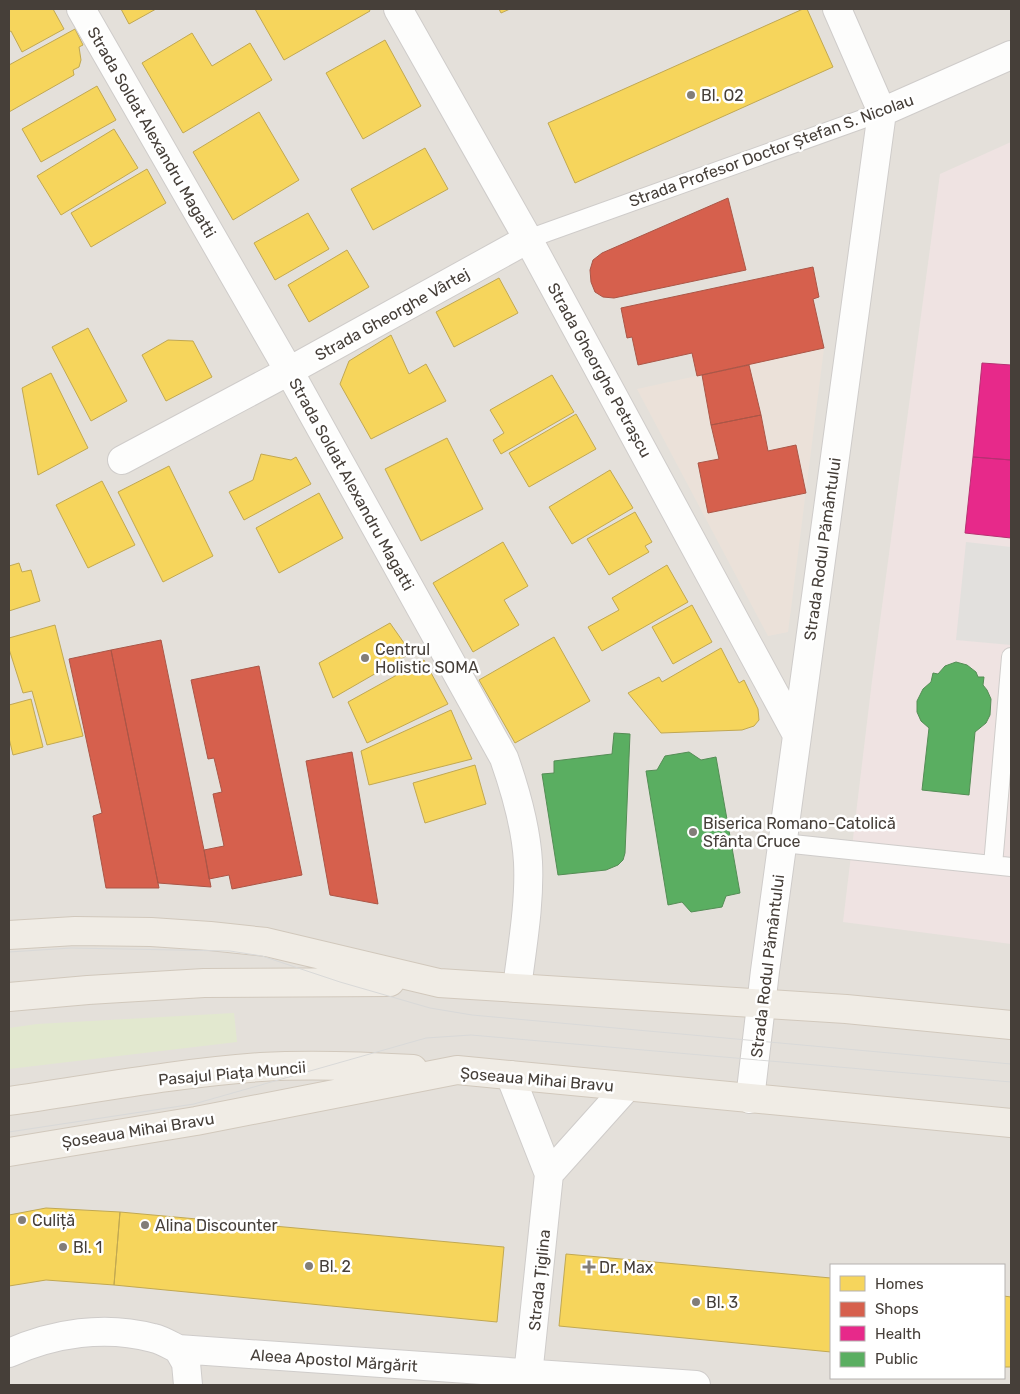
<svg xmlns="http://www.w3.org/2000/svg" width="1020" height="1394" font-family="Rubik,sans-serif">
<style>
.residential{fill:#e4e0da;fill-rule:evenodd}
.commercial{fill:#ebe1d9}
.medical{fill:#efe3e2}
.green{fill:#e2e8cf}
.parking{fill:#e2e0dd}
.homes{fill:#f6d55c;stroke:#c1a852}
.shops{fill:#d6604d;stroke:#ab5647}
.health{fill:#e7298a;stroke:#b73072}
.public{fill:#5aae61;stroke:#548d55}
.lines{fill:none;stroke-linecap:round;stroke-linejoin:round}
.service-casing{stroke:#cfccca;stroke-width:20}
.minor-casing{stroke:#cfccca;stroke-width:30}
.primary-casing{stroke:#d1c8bc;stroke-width:30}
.service{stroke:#fdfdfc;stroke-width:18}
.minor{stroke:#fdfdfc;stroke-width:28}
.primary{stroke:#f0ece5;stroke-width:28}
.tram{stroke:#d9d9d8;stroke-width:1}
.poi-dot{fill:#827d78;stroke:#fff;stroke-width:2}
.labels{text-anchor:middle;stroke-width:5;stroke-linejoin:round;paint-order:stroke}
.poi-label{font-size:16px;fill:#463f39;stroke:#fff;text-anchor:start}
.street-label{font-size:16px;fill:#463f39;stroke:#fff}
</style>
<rect width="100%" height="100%" fill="#f1efec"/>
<path class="residential" d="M9,9H1011V1385H9ZM831,1265H1004V1378H831Z"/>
<path class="commercial" d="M824,348L788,632L768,636L637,389Z"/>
<path class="medical" d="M1011,142V944L843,922L872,681L940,174Z"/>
<path class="green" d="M234,1013L237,1042L9,1069V1028L37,1024Z"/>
<path class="parking" d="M966,542L1011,547V645L956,640Z"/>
<path class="homes" d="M9,9H53L64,29L22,52L11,31L9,32Z
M121,9H156L129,24Z
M255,9H369L370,11L284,60Z
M499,9H510L501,13Z
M803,9H807L833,67L575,183L548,123Z
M75,29L83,45L79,47L81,60L79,67L73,70L74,75L9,112V65Z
M192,33L212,66L250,43L272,80L183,133L142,63Z
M385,40L421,106L363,139L326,73Z
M97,86L116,120L41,162L22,129Z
M259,112L299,180L233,220L193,152Z
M114,129L138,168L61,215L37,176Z
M425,148L448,189L373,230L351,189Z
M147,169L166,203L91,247L71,213Z
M308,213L329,249L275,280L254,243Z
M347,250L369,287L309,322L288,285Z
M499,278L518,313L454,347L436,312Z
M88,328L127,401L91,421L52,347Z
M391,335L409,374L426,364L446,401L371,439L340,384L349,361Z
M168,340L193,341L212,377L166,401L142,355Z
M51,373L88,448L38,475L22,388Z
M552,375L574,412L501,454L493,440L504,433L490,410Z
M576,414L596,449L529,487L509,453Z
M447,438L483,509L421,541L385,469Z
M261,454L291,460L296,457L311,484L244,520L229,492L253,480Z
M169,466L213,556L163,582L118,492Z
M610,470L633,508L572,544L549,507Z
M102,481L135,545L88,568L56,505Z
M319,493L343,538L279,573L256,528Z
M635,512L652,542L645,546L649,552L609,575L587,539Z
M503,542L528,586L504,600L519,625L473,652L433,583Z
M19,563L22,572L31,570L40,601L9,611V566Z
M667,565L688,602L602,651L588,627L619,610L612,598Z
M692,605L712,642L673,664L652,627Z
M390,623L411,653L333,698L319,663Z
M55,625L83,736L47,745L32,691L23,693L9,649V638Z
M554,637L590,701L515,743L479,680Z
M721,648L739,683L744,680L758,709L759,720L754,726L742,730L661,733L628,693L659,677L662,682Z
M424,660L448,704L367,743L348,702Z
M31,699L43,747L13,755L9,738V705Z
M451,710L472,759L369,785L361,751Z
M475,765L486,804L425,823L413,783Z
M46,1208L120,1212L114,1285L46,1280L9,1286V1215Z
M120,1212L504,1247L497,1322L114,1285Z
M566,1254L831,1278V1352L559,1326Z
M1004,1296L1011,1297V1367H1004Z"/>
<path class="shops" d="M728,198L746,270L614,298L603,297L595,292L591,282L590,270L593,260L602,253Z
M813,267L819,297L813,299L824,348L697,376L692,353L638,365L632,337L627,338L621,308Z
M749,365L761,415L711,425L702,375Z
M761,415L768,451L796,445L806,493L708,513L698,463L719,459L711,425Z
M161,640L204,850L211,887L158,883L111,650Z
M111,650L158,883L159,888H106L93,816L102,813L69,659Z
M259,666L302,875L232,889L229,875L209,879L204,850L224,846L213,794L222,792L214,758L208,759L191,680Z
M352,752L378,904L330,895L306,761Z"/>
<path class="health" d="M982,363L1011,365V460L973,457Z
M973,457L1011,460V538L965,533Z"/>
<path class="public" d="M956,662L967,665L976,672L978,677H984L983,685L987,690L991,699L990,715L986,723L975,732L969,795L922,790L929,728L921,721L917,712V701L923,689L931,682L933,673L938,674L945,666Z
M614,733L630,734L625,853L623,860L618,865L606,870L558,875L542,774L554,773V761L612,754Z
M689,752L701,760L716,757L740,893L726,896L722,907L691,912L682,902L668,905L646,771L657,770L665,756Z"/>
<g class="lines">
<g class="service-casing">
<path id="service" d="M528,239L882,112
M783,843L1011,867
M993,865L1011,657"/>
</g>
<g class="minor-casing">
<path id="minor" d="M81,9L289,371L504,758C516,792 526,826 528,862C530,904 522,947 517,988
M398,9L528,239L797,735
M882,112L1011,55
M122,460L289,371L528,239
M510,1075L549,1174L527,1385
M750,1099L765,971L882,112L837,9
M549,1174L627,1087
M178,1349L186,1363L188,1385
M9,1353C54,1333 105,1325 153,1338C162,1340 170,1345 178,1349L696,1385"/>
</g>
<g class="primary-casing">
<path id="primary" d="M9,935L75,931L151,932L210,936L266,942L439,983L846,1009L1011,1025
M9,997L88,990L204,983L390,982
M9,1101C92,1089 177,1073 261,1067C312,1064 363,1066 413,1069
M9,1152L196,1121L457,1070L1011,1123"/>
</g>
<use href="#service" class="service"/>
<use href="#minor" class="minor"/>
<use href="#primary" class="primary"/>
<path class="tram" d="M9,952L71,948L230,951L262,956L340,982L430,1008L472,1015L1011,1064
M9,1132L194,1104L426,1038L471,1035L1011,1082"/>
</g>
<g class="poi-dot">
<circle cx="691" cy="95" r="5"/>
<circle cx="365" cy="658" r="5"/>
<circle cx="693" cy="832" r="5"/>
<circle cx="22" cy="1220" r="5"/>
<circle cx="145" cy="1225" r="5"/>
<circle cx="63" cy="1247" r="5"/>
<circle cx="309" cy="1266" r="5"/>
<path d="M586.5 1259.5h5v5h5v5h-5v5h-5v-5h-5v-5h5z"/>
<circle cx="696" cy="1302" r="5"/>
</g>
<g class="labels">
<g class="poi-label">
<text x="701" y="101">Bl. O2</text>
<text x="375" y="655">Centrul<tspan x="375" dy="18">Holistic SOMA</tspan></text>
<text x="703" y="829">Biserica Romano-Catolică<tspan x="703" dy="18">Sfânta Cruce</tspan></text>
<text x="32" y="1226">Culiță</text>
<text x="155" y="1231">Alina Discounter</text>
<text x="73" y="1253">Bl. 1</text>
<text x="319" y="1272">Bl. 2</text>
<text x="599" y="1273">Dr. Max</text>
<text x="706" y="1308">Bl. 3</text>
</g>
<g class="street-label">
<text transform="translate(152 132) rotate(60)" y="6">Strada Soldat Alexandru Magatti</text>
<text transform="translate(771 150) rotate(-20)" y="6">Strada Profesor Doctor Ștefan S. Nicolau</text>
<text transform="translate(392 314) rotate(-29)" y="6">Strada Gheorghe Vârtej</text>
<text transform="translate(600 370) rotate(61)" y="6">Strada Gheorghe Petrașcu</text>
<text transform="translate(352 484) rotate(61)" y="6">Strada Soldat Alexandru Magatti</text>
<text transform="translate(822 549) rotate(-82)" y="6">Strada Rodul Pământului</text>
<text transform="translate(767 966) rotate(-83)" y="6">Strada Rodul Pământului</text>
<text transform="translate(232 1073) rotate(-5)" y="6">Pasajul Piața Muncii</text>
<text transform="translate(537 1079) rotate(5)" y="6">Șoseaua Mihai Bravu</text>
<text transform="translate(138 1130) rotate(-9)" y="6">Șoseaua Mihai Bravu</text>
<text transform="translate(539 1280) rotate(-84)" y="6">Strada Țiglina</text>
<text transform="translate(334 1360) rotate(4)" y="6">Aleea Apostol Mărgărit</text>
</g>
</g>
<rect width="1020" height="1394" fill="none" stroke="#463f39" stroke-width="20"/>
<rect x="830" y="1264" width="175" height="115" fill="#ffffff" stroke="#b5b2b0"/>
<rect x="840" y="1276" width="25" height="15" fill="#f6d55c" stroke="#b5b2b0"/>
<text x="875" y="1289" font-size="15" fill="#463f39">Homes</text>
<rect x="840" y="1302" width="25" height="15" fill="#d6604d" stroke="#b5b2b0"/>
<text x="875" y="1314" font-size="15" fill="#463f39">Shops</text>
<rect x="840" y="1326" width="25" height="15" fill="#e7298a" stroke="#b5b2b0"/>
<text x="875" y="1339" font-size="15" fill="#463f39">Health</text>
<rect x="840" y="1352" width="25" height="15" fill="#5aae61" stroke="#b5b2b0"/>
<text x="875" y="1364" font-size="15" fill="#463f39">Public</text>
</svg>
